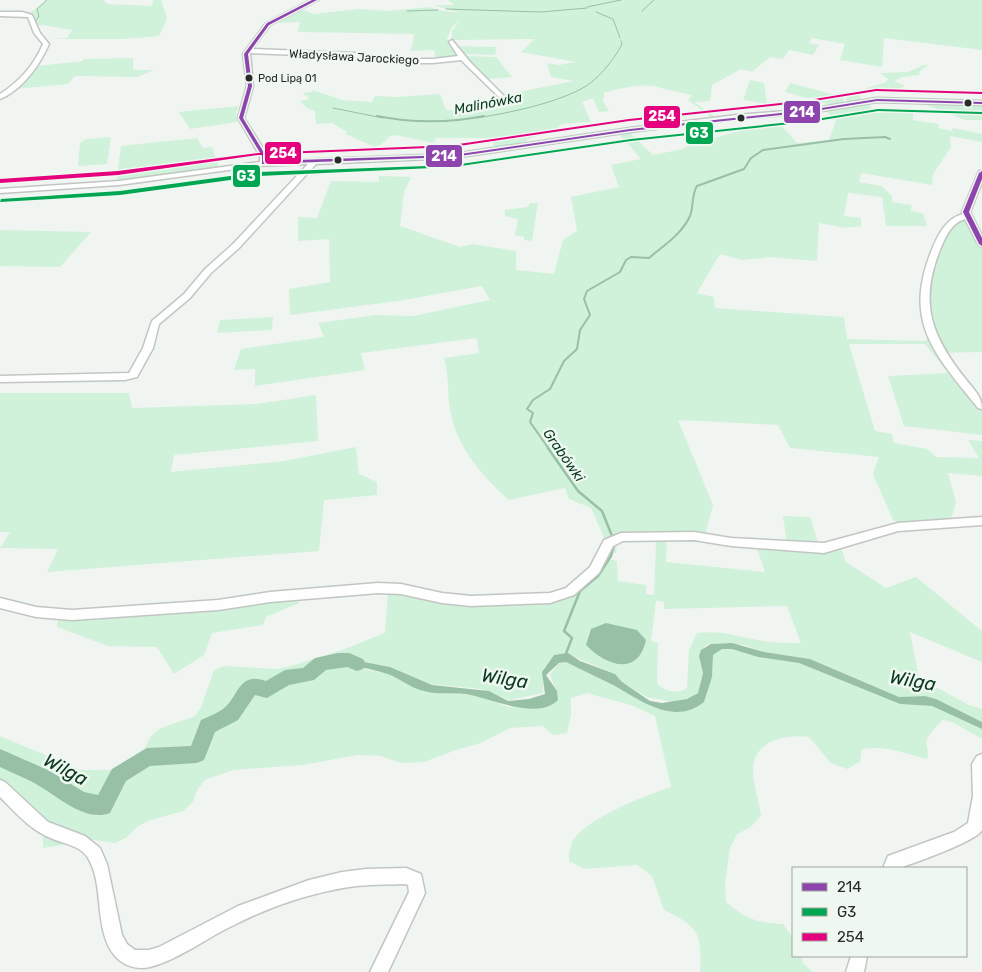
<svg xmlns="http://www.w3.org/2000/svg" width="982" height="972" font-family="Rubik,sans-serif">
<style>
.green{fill:#d0f1da;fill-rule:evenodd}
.water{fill:#98c0a6}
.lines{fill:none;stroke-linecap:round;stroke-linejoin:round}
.stream-far2{stroke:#98c0a6;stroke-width:1}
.stream-far1{stroke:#98c0a6;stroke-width:2}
.stream{stroke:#98c0a6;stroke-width:2.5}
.river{fill:#98c0a6;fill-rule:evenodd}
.minor-casing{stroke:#c2c6c3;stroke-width:3}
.minor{fill:#fdfefd;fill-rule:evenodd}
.bus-1-casing{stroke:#eff7f1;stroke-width:3}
.bus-2-casing{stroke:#eff7f1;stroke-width:3}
.bus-3-casing{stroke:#eff7f1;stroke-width:3}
.bus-1{fill:#8e44ad;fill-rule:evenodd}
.bus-2{fill:#00a651;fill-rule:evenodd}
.bus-3{fill:#e5007d;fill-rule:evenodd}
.bus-dot{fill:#282b29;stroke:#eff7f1;stroke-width:2}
.labels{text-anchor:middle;stroke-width:5;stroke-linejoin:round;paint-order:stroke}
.far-bus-label{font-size:11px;fill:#282b29;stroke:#eff7f1;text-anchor:start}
.far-street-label{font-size:12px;fill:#282b29;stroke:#eff7f1}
.far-water-label{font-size:14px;font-style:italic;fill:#0c3a21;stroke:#eff7f1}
.near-water-label{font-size:19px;font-style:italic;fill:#0c3a21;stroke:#eff7f1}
.line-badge{stroke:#eff7f1;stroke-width:2}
.badge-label{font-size:14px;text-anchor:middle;font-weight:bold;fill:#fff}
</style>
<rect width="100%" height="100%" fill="#f1f5f2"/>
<path class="green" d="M48,0H103L108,4L152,6L153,0H161L167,18L159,36L124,39H52L67,38L72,30L42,25L37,26L31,15L23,13L31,12Z
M448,0H982V50L884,38L882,67L840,60L845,44L812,38L809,43L819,45L813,55L789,50L783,59L770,57L752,72L741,69L712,85L710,101L694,102L716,118H712L688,100L692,95C680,93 670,90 658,87C641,83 621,88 604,93L603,101L609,111L599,112L593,98L582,102L591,122L562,124L554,130L526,140L528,144L495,149L491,138H436L434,143L395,135L390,136L383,143L375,147L345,134L347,132L332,123L316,124L315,111L307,108L300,101L310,99L302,93L312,92L313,90L342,100L372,102L375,96L397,97L440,94L446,110H473L472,108L505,98L503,95L574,81L551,77L547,63L559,65L576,62L521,52L535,39L452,40V31L460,20L452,27L447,39L458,57L436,60L434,50L411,51L414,34L298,32L300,22L274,23L301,9L313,14L360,9L388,11L430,7L438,10L460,13L433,5H454Z
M455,46L497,47L495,55L460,54Z
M464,56L496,57L512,77L487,79Z
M133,58V70H154L137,77L75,76L68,84L16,89L37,66L83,61V59Z
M924,65H928L920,71L919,75L902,77L894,81L905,86L893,92C877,86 874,85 860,95L861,100L847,102L846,100L849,94L886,82L888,79L880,73L908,72Z
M750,80L764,83L767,104L743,100Z
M790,83L843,97L844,103L832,105L785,92Z
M867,102L875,112L913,111V120L939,124L938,128L952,131L953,128L982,134V142L950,136L951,147L933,174L932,185L861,173L859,182L882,186L892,196V202L912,205L910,211L923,213L927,226H886L882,197L848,193L844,216L861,218V226L845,228L819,223L817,261L770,257L742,260L720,254L697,293L714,297L715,308L844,317L847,339L925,341L928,338L982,408V435L904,426L888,376L948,373L925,344H849L875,431L892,434L894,443L927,449L936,457L979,458L968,440L982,441V476L948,473L956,502L951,519L900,524L893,520L873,474L879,457L790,448L778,425L678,420L713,505L705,535L605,540L591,508L569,499L565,488L509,500C479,473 454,444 449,403C448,388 448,373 444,358L479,353L477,338L361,353L365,370L255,386V369L234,370L241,349L324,337L318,323L375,315L413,316L490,300L482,286L398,301L290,315L289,289L330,282L329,239L298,241V217L317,218L331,181L379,182V176L411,177L404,192L400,226L460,247L472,244L516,251V270L554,274L563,240L577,231L571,197L619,187L611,165L641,159L619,134L630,133L653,155L683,149L699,137L701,142L749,128L782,126L797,143L829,140L836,120L825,110Z
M919,102L975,104L982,106V120H965Z
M239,106L236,113L237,122L190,129L179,112Z
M111,137L107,164L78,166L80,143L86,139Z
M197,138L203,148L212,147L219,167L116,183L121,146Z
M530,203H538L532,241L524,240V237L515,235L518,219L505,216V210L528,207Z
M964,219L982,250V352L941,353C937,340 928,323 927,309C925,287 936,222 964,219Z
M0,230L91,232L60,267L0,266Z
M273,317L272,330L217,333L220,320Z
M0,393H129L132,408L257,404L316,395L318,441L174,455L171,472L284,461L356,447L359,474L377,482V495L324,500L319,551L47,572L58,549L0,548L10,532H0Z
M783,516L810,517L819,545L787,544Z
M667,538L666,562L765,572L756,546L824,550L841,548L846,562L886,588L916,577L982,631V662L910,632L919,678L969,705L982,709V722L936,699L925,696L899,697L810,659L764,652L744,645L722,643L706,645L699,654L703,673L698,692L690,698L673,702L647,697L623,683L615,674L572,656L554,655L544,668L543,693L509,700L482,689L428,684L390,667L340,657H338V664L385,673L424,691L466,694L486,698L508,707L539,708L558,695L550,675L558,664L566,662C583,670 599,678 615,686C642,701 675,726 704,702L712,677L713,655L722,649H732L758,657L799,663L900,704L932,706L982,729V739L954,723L943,720C937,725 930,733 927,739C925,746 930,752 927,759C903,753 888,745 862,749L860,762L847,769L831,763L809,737C786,734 754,740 753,769C753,785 759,800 761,815L751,827L737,834L730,848L725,883L726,902C747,920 756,922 783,924L793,938V956H801L803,963L813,972H700C702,933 699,927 664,910L652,876L637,865L585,869L569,861C569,856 569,850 571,845C579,821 648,794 671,787L655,716L631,705L587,693L571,698V715L567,733L553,735L543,726L510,728L481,743L456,750L424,762L401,763L381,756L358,755L302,765L233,770L205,780L197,790L193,802L183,811L148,821L137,827L127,837L115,843L93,840L43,848V825L0,787V736L81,770H111L145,748L150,737L159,729L195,716L201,707L214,670L224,666L277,669L288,667L342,650L385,633L388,593H408L437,600L561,598L604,558L617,561L618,581L646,585V594L654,595L656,542L625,541L617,544L616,553L607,551C617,532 648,538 667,538ZM656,601L664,602V609L787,606L801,643C788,643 771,643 758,640C737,636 719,630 697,633L689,650L687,688C679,695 662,691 657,683L658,643L651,641ZM637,630L646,640C638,677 606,666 586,645Z
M300,597L299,603L266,617L263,625L212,633L204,655L174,674L157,647L108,646L57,627L58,617Z"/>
<path class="water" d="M606,623L637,630L646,640C638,677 606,666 586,645L591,629Z
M732,643L764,652L810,659L899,697L925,696L936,699L982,722V729L932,706L900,704L799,663L758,657L732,649H722L713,655L712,677L704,702C675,726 641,701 615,686C599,678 582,670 566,662L559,663L546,675L557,691L558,700C538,721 490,698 466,694C452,692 438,695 424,691C411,688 402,680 390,675C381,671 348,664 338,664V657L390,667L432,685L489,691L508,701L529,699L545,694L542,672L554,655L568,653L580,661L615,674L622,682L650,701L662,703L687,699L698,693L703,673L699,656L701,650L711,644Z"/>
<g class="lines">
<path class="stream-far2" d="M587,7L621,0
M446,9L541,12L587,8
M407,11L438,10
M642,11L654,0
M596,12L613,19L620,38
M35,22L39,16L37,9L47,0
M333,108L383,118
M477,118C508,113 553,104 581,89C597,81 614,60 622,44L621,41"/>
<path class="stream-far1" d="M377,116C411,123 450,123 484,116
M549,449L530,422L533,413L527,409L533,400L550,389L564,361L577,349L580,330L590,315L584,299L587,291L620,272L626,260L631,257L649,258C663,246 682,234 690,216C694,206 691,196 697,186L744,169L751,158L763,150L844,139L885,137L890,139"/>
<path class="stream" d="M548,448L578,491L602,511L612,536
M565,656L572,638L564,631L580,591L598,576L611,556L614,545"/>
<path class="river" d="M338,653H349L363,659L366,664L363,669L357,671L347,667L326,670L314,680L289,685L267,698L255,695L238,720L215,732L204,760L197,763L150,766L126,781L110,813C85,823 56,795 36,784C24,777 12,773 0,767V749L48,770L84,792L98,795L112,769L147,748L191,746L201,720C208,717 217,713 223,709C239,697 238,671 266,681L285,670L303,668L315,658Z"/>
<g class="minor-casing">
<path id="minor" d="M311,0H318L270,25L252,49L354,53L385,59H433L458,56L449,42L452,40L471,63L506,98L501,99L461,60L433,63H385L354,57L250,53L253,86L244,118L268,156V161L453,154L630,128L737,115L809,109L877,98L982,101V105L877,102L809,113L737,119L630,132L453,158L316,164L239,248L211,273L190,298L159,324L153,348L137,377L125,380L0,382V376L129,373L143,348L152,321L184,294L205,269L233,244L308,164L258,166L119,185L0,193V189L119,181L260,162V156L238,118L247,86L243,54L266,23Z
M0,12H22L32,15L40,33L49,44C40,65 22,90 0,99V94C19,82 34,65 43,44L34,33L28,17L0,16Z
M979,171H982V182L970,212L982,236V247L978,244L965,219C951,223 945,238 940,250C919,302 931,335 964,377C972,388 982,395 982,409L978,408C933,352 902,321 933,247C939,233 947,218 963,214L962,212Z
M982,517V525L898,531L824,553L731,546L694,540L623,541L613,546L599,573L574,595L550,603L471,606L442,603L401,594L378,593L270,602L218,610L72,620L36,617L0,608V598L36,607L72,610L218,600L270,592L378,583L401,584L442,593L471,596L550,593L566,588L590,567L604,540L621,533L694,532L731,538L824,543L898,523Z
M982,754V830C977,841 912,864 899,868C895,870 888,868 883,868L888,856L954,832L968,823L973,796L972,764L977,756Z
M0,780L5,782L48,822L85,836L100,848L107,864L122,935L127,944L135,950H149L159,947L238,906L309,880L342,872L366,869L406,868L421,874L425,893L388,972H370L409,892L408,885L406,884C387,885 368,884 349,887C310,893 269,907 234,925C206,938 180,959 150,967C137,970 124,966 115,956C93,930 105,885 88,858C81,846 65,844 53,839C31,831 16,813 0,797Z
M851,956H867L864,972H846Z"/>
</g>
<use href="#minor" class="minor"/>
<g class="bus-1-casing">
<path id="bus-1" d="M312,0H317L269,25L248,54L252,86L243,118L266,156V161L453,155L630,129L809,110L877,99L982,102V104L877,101L809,112L630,131L453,157L262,164V156L239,118L248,86L244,54L267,23Z
M982,171V179L969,212L982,238V246L979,244L963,212L979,173Z"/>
</g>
<g class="bus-2-casing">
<path id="bus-2" d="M878,109L982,112V114L878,111L810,122L631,141L454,167L259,176L120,195L0,202L1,199L120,191L259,172L454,165L631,139L810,120Z"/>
</g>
<g class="bus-3-casing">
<path id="bus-3" d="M876,89L982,92V94L876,91L808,102L629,121L452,147L258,155L118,175L0,183V179L118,171L258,153L452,145L629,119L808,100Z"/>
</g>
<use href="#bus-1" class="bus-1"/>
<use href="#bus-2" class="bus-2"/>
<use href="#bus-3" class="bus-3"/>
</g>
<g class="bus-dot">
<circle cx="249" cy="78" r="4.5"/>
<circle cx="968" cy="103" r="4.5"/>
<circle cx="741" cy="118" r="4.5"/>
<circle cx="338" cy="160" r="4.5"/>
</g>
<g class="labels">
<g class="far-bus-label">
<text x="258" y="82">Pod Lipą 01</text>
</g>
<g class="far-street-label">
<text transform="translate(354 57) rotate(3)" y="4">Władysława Jarockiego</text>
</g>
<g class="far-water-label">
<text transform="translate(488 103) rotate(-11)" y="5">Malinówka</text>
<text transform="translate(564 455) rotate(55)" y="5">Grabówki</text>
</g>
<g class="near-water-label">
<text transform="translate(505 678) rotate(9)" y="7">Wilga</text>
<text transform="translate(913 680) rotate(10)" y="7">Wilga</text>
<text transform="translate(66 769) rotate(28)" y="7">Wilga</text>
</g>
</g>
<g class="line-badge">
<rect x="783" y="100" width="38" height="24" rx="5" fill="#8e44ad"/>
<rect x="643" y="105" width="38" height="24" rx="5" fill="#e5007d"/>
<rect x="685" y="121" width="29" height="24" rx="5" fill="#00a651"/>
<rect x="264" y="141" width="38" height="24" rx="5" fill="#e5007d"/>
<rect x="425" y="144" width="38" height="24" rx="5" fill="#8e44ad"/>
<rect x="232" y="164" width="29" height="24" rx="5" fill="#00a651"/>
</g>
<g class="badge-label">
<text x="802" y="117">214</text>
<text x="662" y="121">254</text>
<text x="699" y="138">G3</text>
<text x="283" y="158">254</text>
<text x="444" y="161">214</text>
<text x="246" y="181">G3</text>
</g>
<rect x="792" y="867" width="175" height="90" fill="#eff7f1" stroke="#9fa5a1"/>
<rect x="802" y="883" width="25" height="8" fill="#8e44ad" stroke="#9fa5a1"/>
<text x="837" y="892" font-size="15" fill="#282b29">214</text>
<rect x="802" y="908" width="25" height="8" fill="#00a651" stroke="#9fa5a1"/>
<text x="837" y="917" font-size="15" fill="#282b29">G3</text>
<rect x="802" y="933" width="25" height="8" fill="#e5007d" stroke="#9fa5a1"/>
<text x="837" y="942" font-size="15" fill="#282b29">254</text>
</svg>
